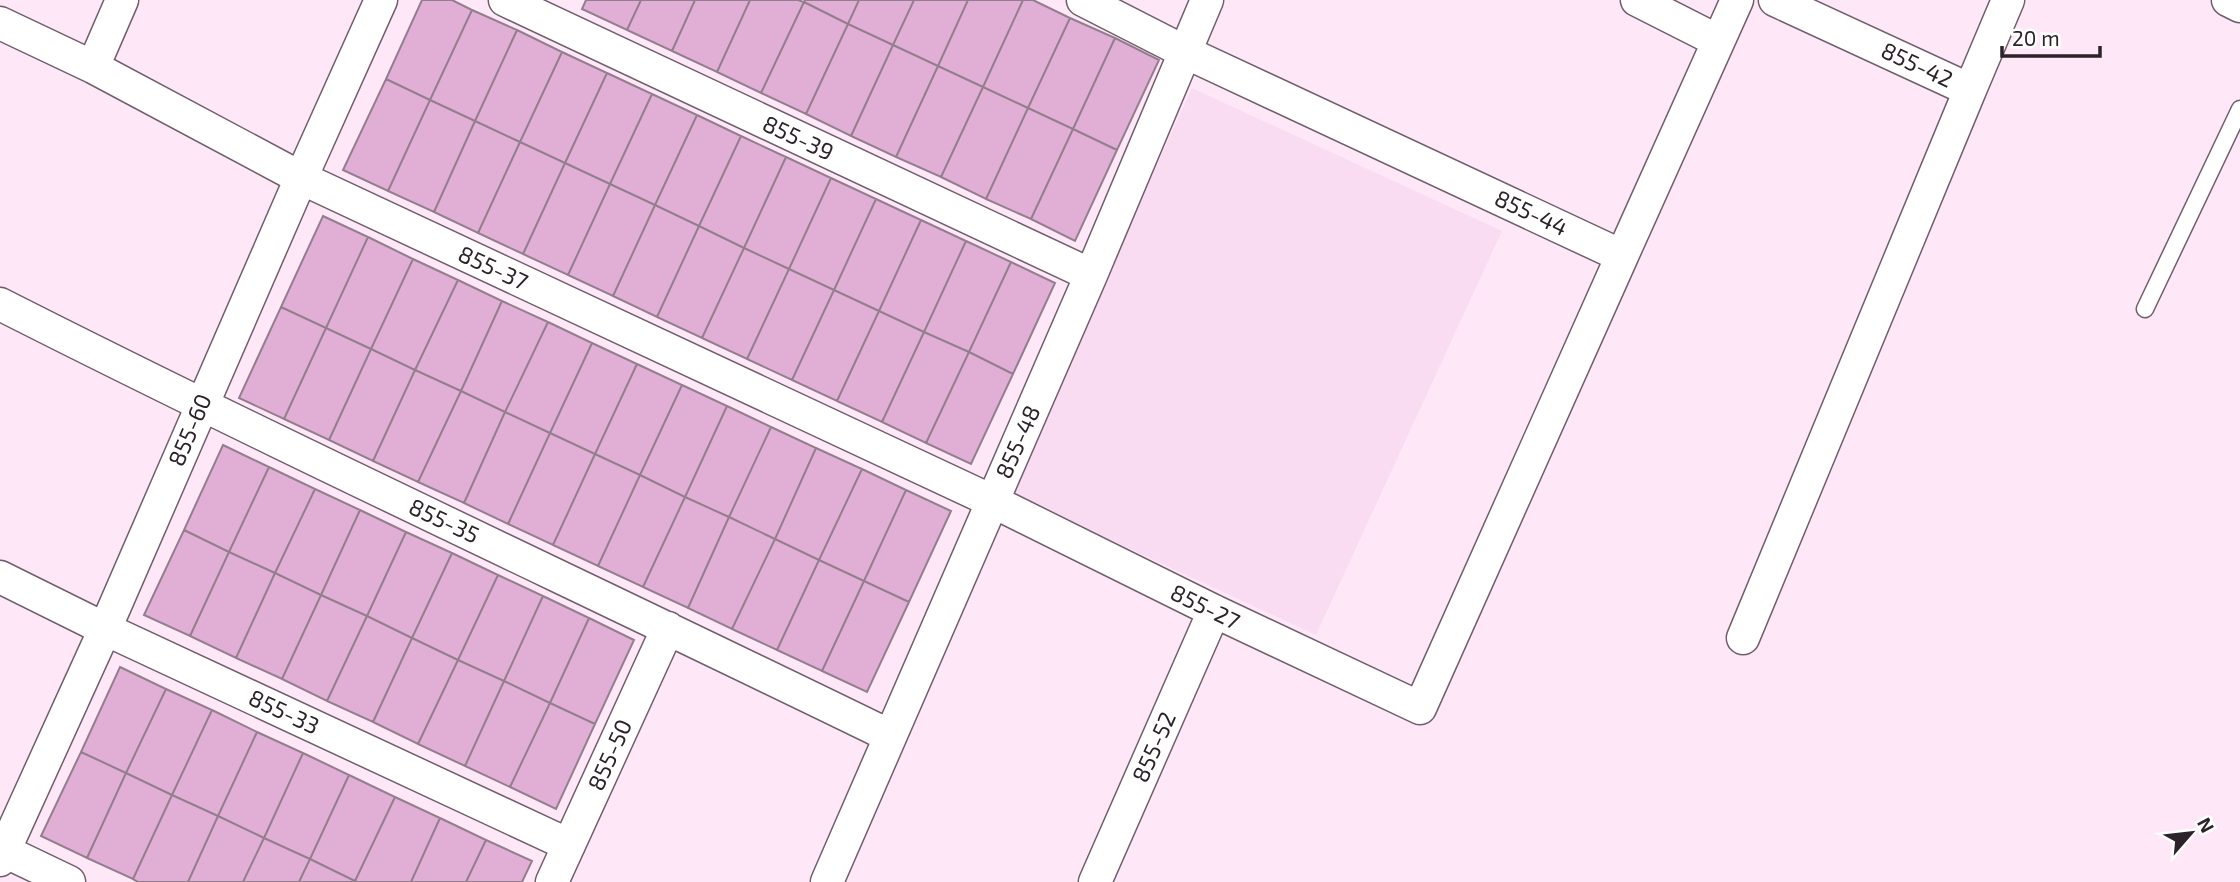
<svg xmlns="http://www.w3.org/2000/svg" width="2240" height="882" font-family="'Exo 2',sans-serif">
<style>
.built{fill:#f9dcf2}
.building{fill:#e1afd5;stroke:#927e8d;stroke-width:2}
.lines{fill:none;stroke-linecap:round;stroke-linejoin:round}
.service-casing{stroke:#715e6c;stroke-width:19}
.minor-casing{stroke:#715e6c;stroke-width:35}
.service{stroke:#fff;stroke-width:16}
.minor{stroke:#fff;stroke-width:32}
.labels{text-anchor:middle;stroke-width:5;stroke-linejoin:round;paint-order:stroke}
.street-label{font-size:23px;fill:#2b2329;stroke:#fff}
</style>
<rect width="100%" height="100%" fill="#fee8f8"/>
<path class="built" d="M1192,88L1502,231L1316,635L1007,492Z"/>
<path class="building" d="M422,0H452L472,10L430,100L386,79Z
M586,0H641L627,30L582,9Z
M641,0H695L672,51L627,30Z
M695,0H750L717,72L672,51Z
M750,0H798L804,2L761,93L717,72Z
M805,0H859L848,24L804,2Z
M859,0H914L893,45L848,24Z
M914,0H968L938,66L893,45Z
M968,0H1023L983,87L938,66Z
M1023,0H1033L1070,18L1028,108L983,87Z
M804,2L848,24L806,114L761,93Z
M472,10L517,30L475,121L430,100Z
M1070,18L1115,38L1073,129L1028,108Z
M848,24L893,45L851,136L806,114Z
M517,30L562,52L520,142L475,121Z
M1115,38L1159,60L1117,150L1073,129Z
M893,45L938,66L896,157L851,136Z
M562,52L607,73L565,163L520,142Z
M938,66L983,87L941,177L896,157Z
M607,73L652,94L610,184L565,163Z
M386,79L430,100L388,191L343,170Z
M983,87L1028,108L986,199L941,177Z
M652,94L697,115L655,205L610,184Z
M430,100L475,121L434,212L388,191Z
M1028,108L1073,129L1031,219L986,199Z
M697,115L741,136L699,226L655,205Z
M475,121L520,142L478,233L434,212Z
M1073,129L1117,150L1075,241L1031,219Z
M741,136L786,157L744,248L699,226Z
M520,142L565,163L523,254L478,233Z
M786,157L831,178L789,269L744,248Z
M565,163L610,184L568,275L523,254Z
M831,178L876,199L834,290L789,269Z
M610,184L655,205L613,296L568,275Z
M876,199L921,220L879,311L834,290Z
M655,205L699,226L657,317L613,296Z
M323,216L368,237L326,328L281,307Z
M921,220L966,241L924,332L879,311Z
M699,226L744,248L702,338L657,317Z
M368,237L413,259L371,349L326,328Z
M966,241L1011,262L969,352L924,332Z
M744,248L789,269L747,359L702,338Z
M413,259L458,280L415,370L371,349Z
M1011,262L1055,283L1013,374L969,352Z
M789,269L834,290L792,380L747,359Z
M458,280L502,301L461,391L415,370Z
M834,290L879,311L837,401L792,380Z
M502,301L548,322L505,412L461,391Z
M281,307L326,328L284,419L239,398Z
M879,311L924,332L882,422L837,401Z
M548,322L592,343L550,433L505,412Z
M326,328L371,349L329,440L284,419Z
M924,332L969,352L926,443L882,422Z
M592,343L637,364L595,454L550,433Z
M371,349L415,370L373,461L329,440Z
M969,352L1013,374L971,464L926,443Z
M637,364L682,385L640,475L595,454Z
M415,370L461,391L418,482L373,461Z
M682,385L727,406L685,497L640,475Z
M461,391L505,412L464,503L418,482Z
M727,406L771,427L729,517L685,497Z
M505,412L550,433L508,524L464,503Z
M771,427L816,448L775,539L729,517Z
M550,433L595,454L553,545L508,524Z
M223,445L269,467L229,552L184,530Z
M816,448L862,469L819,560L775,539Z
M595,454L640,475L598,566L553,545Z
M269,467L315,489L275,573L229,552Z
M862,469L906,490L864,581L819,560Z
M640,475L685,497L643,587L598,566Z
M315,489L360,510L321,595L275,573Z
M906,490L951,511L909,602L864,581Z
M685,497L729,517L688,608L643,587Z
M360,510L406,532L367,616L321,595Z
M729,517L775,539L732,629L688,608Z
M184,530L229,552L190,636L144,615Z
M406,532L452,553L412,638L367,616Z
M775,539L819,560L777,650L732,629Z
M229,552L275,573L236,658L190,636Z
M452,553L498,575L458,660L412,638Z
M819,560L864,581L822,671L777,650Z
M275,573L321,595L282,679L236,658Z
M498,575L543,596L504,681L458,660Z
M864,581L909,602L867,692L822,671Z
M321,595L367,616L327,701L282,679Z
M543,596L589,618L550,703L504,681Z
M367,616L412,638L373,722L327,701Z
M589,618L634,640L595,724L550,703Z
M412,638L458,660L418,744L373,722Z
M458,660L504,681L465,766L418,744Z
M120,667L166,689L126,773L81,752Z
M504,681L550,703L510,787L465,766Z
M166,689L212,710L172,795L126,773Z
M550,703L595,724L556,809L510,787Z
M212,710L257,732L218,816L172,795Z
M257,732L303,753L264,838L218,816Z
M81,752L126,773L87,858L41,836Z
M303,753L349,775L310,859L264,838Z
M126,773L172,795L133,879L87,858Z
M349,775L395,797L355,881L310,859Z
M172,795L218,816L188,882H138L133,879Z
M395,797L440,818L411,882H357L355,881Z
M218,816L264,838L243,882H188Z
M440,818L486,840L466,882H411Z
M264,838L310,859L299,882H243Z
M486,840L532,861L522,882H466Z
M310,859L355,881L354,882H299Z"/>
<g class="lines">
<g class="service-casing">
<path id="service" d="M2145,309L2240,109"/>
</g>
<g class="minor-casing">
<path id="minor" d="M505,0L1091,275
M1083,0L1185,52L1622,256L1737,0
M1637,0L1718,41
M1775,0L1970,90L2008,0
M2228,0L2240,6
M0,23L93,67L301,178L992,501L1214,611L1420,708L1622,256
M93,67L122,0
M0,304C294,453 593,591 890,736
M0,577L105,629L569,845
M1743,638L1970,90
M0,849L69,882
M0,860L105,629L301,178L381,0
M552,882L668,628
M827,882L1091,275L1207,0
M1095,882L1214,611"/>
</g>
<use href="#service" class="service"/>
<use href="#minor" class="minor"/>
</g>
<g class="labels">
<g class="street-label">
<text transform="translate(1917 65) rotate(25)" y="8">855-42</text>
<text transform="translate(798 138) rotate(25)" y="8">855-39</text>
<text transform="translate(1531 213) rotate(25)" y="8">855-44</text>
<text transform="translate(493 268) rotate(25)" y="8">855-37</text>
<text transform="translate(190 430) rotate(-67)" y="8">855-60</text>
<text transform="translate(1018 442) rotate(-66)" y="8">855-48</text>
<text transform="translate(444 521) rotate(25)" y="8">855-35</text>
<text transform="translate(1205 607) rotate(26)" y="8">855-27</text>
<text transform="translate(284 712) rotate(25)" y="8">855-33</text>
<text transform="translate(1154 747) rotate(-66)" y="8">855-52</text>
<text transform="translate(610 755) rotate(-66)" y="8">855-50</text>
</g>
</g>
<g transform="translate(2191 833) rotate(62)" stroke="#ffffff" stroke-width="5" paint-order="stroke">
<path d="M0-5L12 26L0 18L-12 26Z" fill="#2b2329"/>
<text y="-10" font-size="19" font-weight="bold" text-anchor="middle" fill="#2b2329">N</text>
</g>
<path d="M2002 46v10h98v-10" fill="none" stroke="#2b2329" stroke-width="3.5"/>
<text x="2012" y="46" font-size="21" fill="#2b2329" stroke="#ffffff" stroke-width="5" paint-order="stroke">20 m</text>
</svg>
